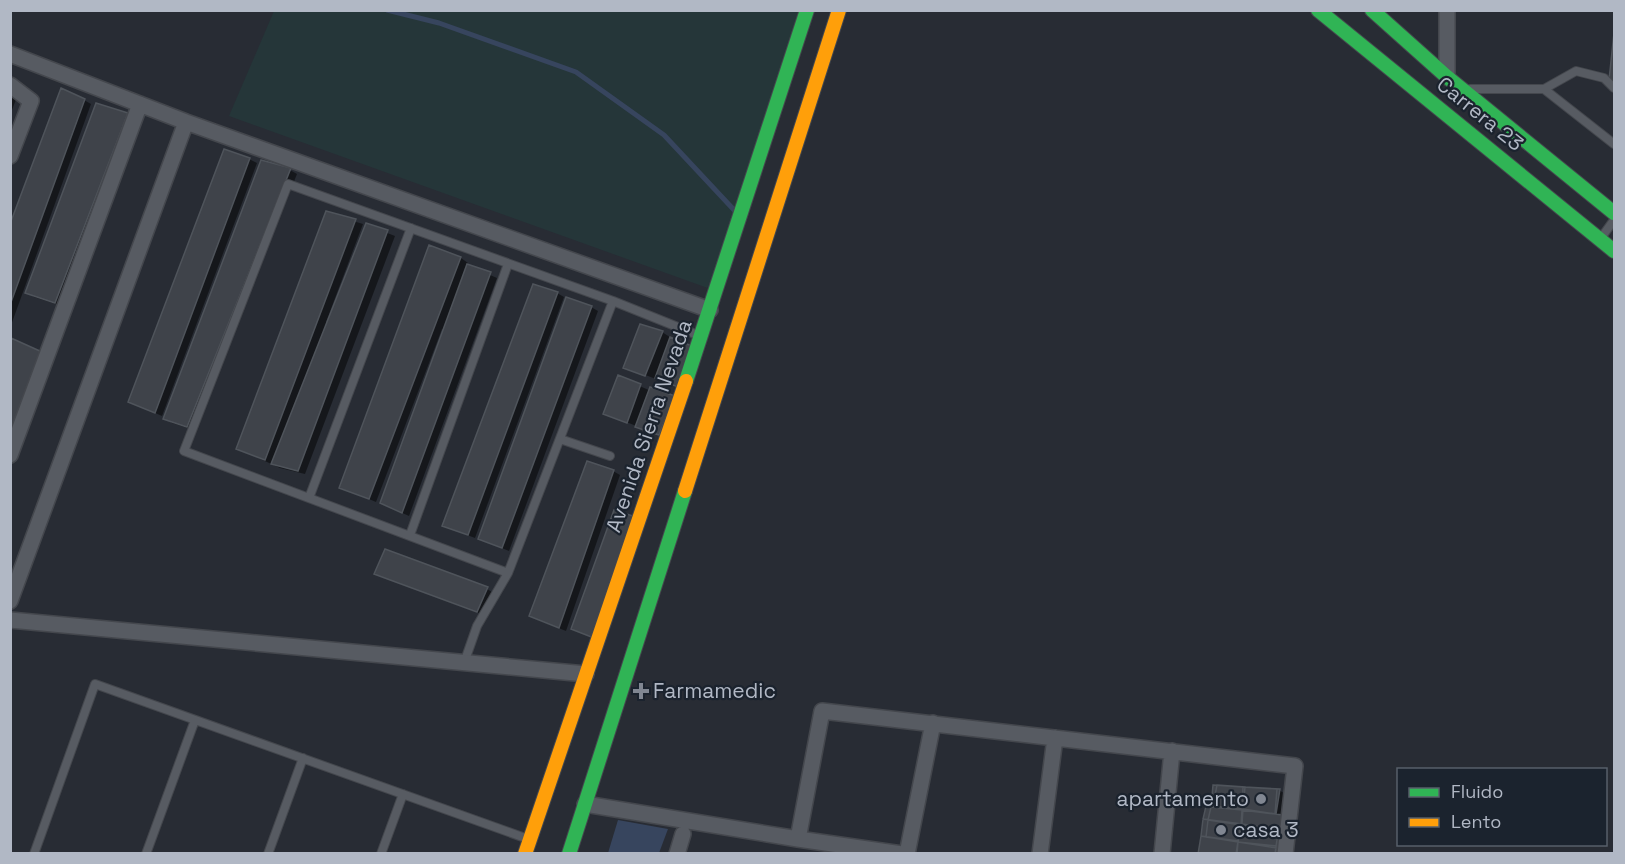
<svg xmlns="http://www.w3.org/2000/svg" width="1625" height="864" font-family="'Space Grotesk',sans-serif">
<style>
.green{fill:#253639}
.water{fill:#37455e}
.shadow{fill:#0007}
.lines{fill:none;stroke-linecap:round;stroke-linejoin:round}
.stream{stroke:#37455e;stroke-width:5}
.building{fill:#3f434a;stroke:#4f545b;stroke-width:1.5}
.lane-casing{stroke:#44474d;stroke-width:10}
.street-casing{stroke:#44474d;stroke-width:18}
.fast-casing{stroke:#44474d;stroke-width:16}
.slow-casing{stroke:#44474d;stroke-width:16}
.lane{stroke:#575b62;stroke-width:8}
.street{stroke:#575b62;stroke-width:15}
.fast{stroke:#30b455;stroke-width:14}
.slow{stroke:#ff9f0a;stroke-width:14}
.poi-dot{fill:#818792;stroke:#1b232e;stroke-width:2}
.labels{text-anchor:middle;stroke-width:4.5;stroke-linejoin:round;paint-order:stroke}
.street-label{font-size:21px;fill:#b1b8c5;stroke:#1b232e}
.poi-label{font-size:21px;fill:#b1b8c5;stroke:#1b232e;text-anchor:start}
</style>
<rect width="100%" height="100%" fill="#282c34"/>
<path class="green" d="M274,11H807L716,291L229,116Z"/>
<path class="water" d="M618,820L668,829L659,853H608Z"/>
<path class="shadow" d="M1614,45V82L1610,80Z
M10,93L17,97L10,115Z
M84,100L91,104L10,328V228Z
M127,114L134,118L62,306L34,297L27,293Z
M249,159L257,163L162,416L137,405Z
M290,170L297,174L194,430L172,423L165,418Z
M327,213L363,224L326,322L328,323L367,225L395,236L305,474L280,468L245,452Z
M430,247L461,258L468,263L467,265L497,278L409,516L389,507L445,330L442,329L376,502L340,487Z
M557,293L564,297L475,538L451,529L444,525Z
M591,307L598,311L509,551L487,542L479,538Z
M662,332L673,339L689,392L625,367Z
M619,377L651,391L671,440L604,413Z
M613,471L620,475L566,631L538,620L531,616Z
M383,577L487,589L494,593L484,615Z
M1279,790L1290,797L1284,854H1199Z"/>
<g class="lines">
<path class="stream" d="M387,10L439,23L576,72L664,135L735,211"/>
</g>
<path class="building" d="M1614,33V81L1609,80Z
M61,88L85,99L10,305V224Z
M96,103L128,113L55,303L25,293Z
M224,149L250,158L155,413L128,402Z
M261,160L291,168L187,427L163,419Z
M326,211L356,219L265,460L236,449Z
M366,223L388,230L298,471L271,464Z
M429,245L461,257L369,499L339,488Z
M467,264L491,272L402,513L380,503Z
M533,284L558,292L468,535L442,526Z
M566,297L592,306L502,548L478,539Z
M640,324L663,331L645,376L623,368Z
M670,337L694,347L678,387L655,378Z
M11,338L42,352L10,438Z
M618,375L641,384L627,423L603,414Z
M650,387L675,396L659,435L635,427Z
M587,461L614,470L559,628L529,616Z
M614,510L636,517L594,638L571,629Z
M385,549L488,587L477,612L374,574Z
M1213,785L1243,787L1242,810L1211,807Z
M1217,785L1245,787L1243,809L1213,806Z
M1243,787L1277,789L1275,814L1242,810Z
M1245,787L1280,789L1276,814L1243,809Z
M1206,806L1243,809L1242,824L1203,819Z
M1211,807L1242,810L1241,825L1208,820Z
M1243,809L1282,815L1280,830L1242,824Z
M1203,819L1242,824L1238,842L1201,836Z
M1208,820L1241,825L1238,841L1206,837Z
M1242,824L1280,830L1277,848L1238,842Z
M1241,825L1279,829L1276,846L1238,842Z
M1201,836L1238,842L1237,854H1198Z
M1201,836L1238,841L1236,854H1198Z
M1238,842L1277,848V854H1237Z
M1238,842L1276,846L1275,854H1236Z"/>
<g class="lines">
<g class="lane-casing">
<path id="lane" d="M1470,89H1544L1576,71L1604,78L1614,88
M1544,89L1614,144
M1601,238L1614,220
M560,439L610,456
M309,498L411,228
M410,535L508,264
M508,573L184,451L288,184L613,301L700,336
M464,663L477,626L508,573L613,301
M34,854L95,684L528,839
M146,854L195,720
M268,854L303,758
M381,854L403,794"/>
</g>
<g class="street-casing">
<path id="street" d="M10,54L186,122L710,310
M1447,77V10
M10,85L31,101L10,156
M10,455L140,104
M10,601L186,122
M10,620L586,674
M585,804L798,839L902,854
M798,839L822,711L1295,766L1285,854
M677,854L683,834
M907,854L933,723
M1040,854L1055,738
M1162,854L1172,751"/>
</g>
<g class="fast-casing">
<path id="fast" d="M1318,10L1614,251
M1372,10L1447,77L1614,213
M686,381L807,10
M569,854L685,491"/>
</g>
<g class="slow-casing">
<path id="slow" d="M685,491L839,10
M525,854L686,381"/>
</g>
<use href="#lane" class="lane"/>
<use href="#street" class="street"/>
<use href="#fast" class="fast"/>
<use href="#slow" class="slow"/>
</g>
<g class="poi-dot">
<path d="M638 682h6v6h6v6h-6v6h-6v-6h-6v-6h6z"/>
<circle cx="1261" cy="799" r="6"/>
<circle cx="1221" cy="830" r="6"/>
</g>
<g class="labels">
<g class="street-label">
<text transform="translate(1480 114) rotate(39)" y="7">Carrera 23</text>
<text transform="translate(649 426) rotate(-71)" y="7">Avenida Sierra Nevada</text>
</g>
<g class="poi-label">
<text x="653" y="698">Farmamedic</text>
<text x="1249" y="806" text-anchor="end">apartamento</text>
<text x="1233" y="837">casa 3</text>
</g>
</g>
<rect width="1625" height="864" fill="none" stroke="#b1b8c5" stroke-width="24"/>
<rect x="1397" y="768" width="210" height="78" fill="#1b232e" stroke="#575f6a" stroke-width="1.5"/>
<rect x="1409" y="788" width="30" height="9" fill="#30b455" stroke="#575f6a" stroke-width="1.5"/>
<text x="1451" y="798" font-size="18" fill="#b1b8c5">Fluido</text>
<rect x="1409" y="818" width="30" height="9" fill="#ff9f0a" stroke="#575f6a" stroke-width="1.5"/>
<text x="1451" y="828" font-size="18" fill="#b1b8c5">Lento</text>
</svg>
